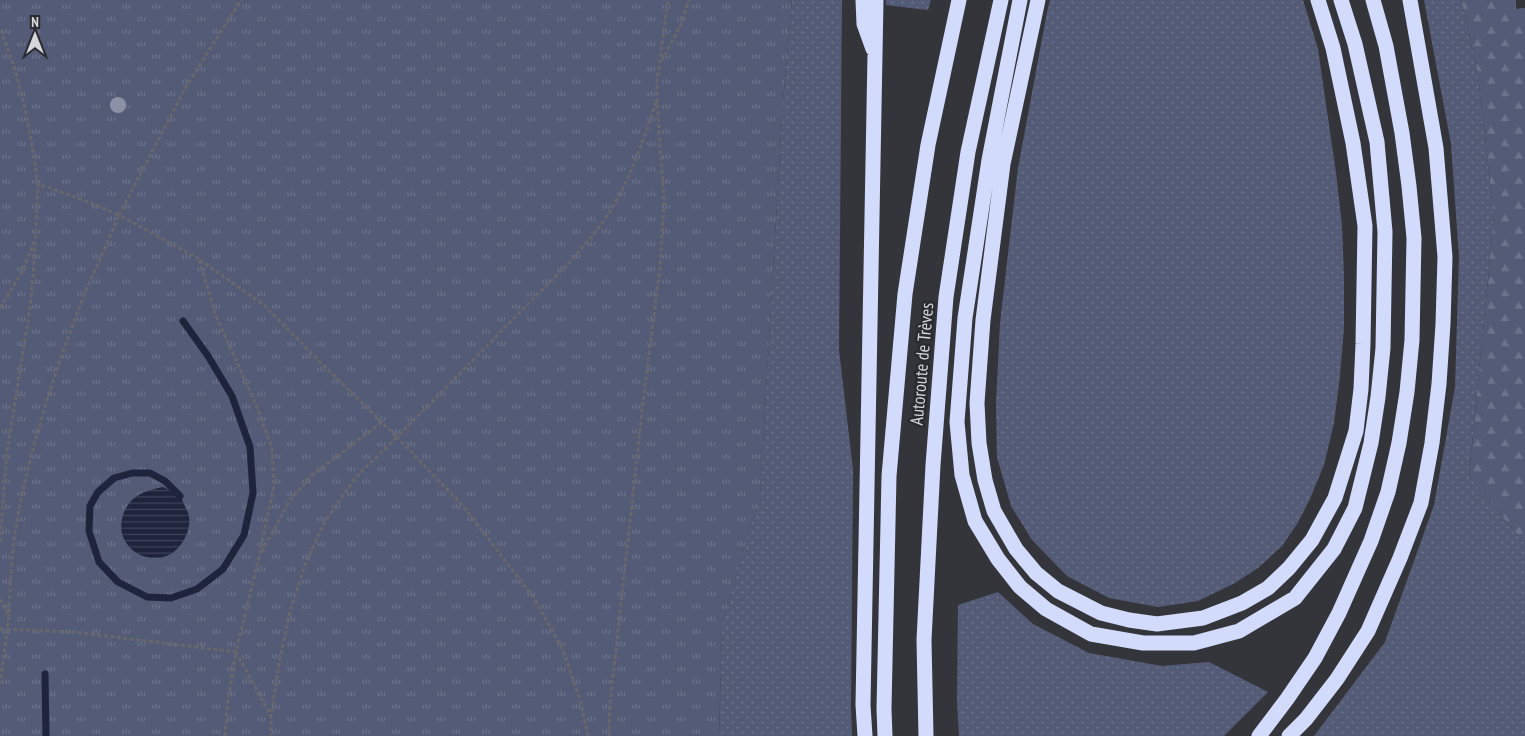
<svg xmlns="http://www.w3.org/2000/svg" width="1525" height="736" font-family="'PT Sans Narrow',sans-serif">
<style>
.grass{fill:url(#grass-dots)}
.forest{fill:url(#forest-firs)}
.park{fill:url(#park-tufts)}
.water{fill:url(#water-rules)}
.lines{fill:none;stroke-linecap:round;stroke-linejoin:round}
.stream{stroke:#1f243d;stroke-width:7}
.path{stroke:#67686d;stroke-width:3;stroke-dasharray:4 2.5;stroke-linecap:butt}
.motorway{stroke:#d2dbfc;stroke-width:15}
.tree{fill:#8c91a6}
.labels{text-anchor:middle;stroke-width:5;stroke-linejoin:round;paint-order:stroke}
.street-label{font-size:18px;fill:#d5d6d9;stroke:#2a2b31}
</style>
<defs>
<pattern id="grass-dots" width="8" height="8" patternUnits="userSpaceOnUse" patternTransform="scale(1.25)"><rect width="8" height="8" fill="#545b76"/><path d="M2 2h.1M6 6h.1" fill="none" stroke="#6c7289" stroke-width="1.8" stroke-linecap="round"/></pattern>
<pattern id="forest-firs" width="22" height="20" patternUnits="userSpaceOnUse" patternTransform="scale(1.25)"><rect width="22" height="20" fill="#545b76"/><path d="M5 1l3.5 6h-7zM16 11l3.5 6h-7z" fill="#6c7289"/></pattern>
<pattern id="park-tufts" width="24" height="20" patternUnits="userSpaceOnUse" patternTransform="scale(1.25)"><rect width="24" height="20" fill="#545b76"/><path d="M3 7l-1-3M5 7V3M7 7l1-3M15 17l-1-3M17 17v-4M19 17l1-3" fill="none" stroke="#6c7289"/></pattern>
<pattern id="water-rules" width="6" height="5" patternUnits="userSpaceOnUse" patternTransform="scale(1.25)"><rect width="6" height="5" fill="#1f243d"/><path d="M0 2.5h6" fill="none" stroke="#3f4358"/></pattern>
</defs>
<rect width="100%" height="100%" fill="#34353b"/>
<path class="grass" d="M792,0H842L839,350L853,470L851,706L852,736H719L722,624L760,494L783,101Z
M886,0H931L928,10L886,5Z
M1050,0H1303L1318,49L1336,173L1342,225L1344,277V327L1340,376L1334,423L1324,465L1309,501L1297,524L1282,546L1258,568L1235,583L1198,601L1158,607L1109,598L1067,576L1032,540L1011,506L997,457L996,403L1000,323L1018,168L1047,12Z
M1424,0H1461L1478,74L1494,217L1469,476L1525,544V736H1314L1385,642L1434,505L1455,387L1459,257L1451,144Z
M998,592L1033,624L1089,653L1162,666L1209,662L1268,692L1224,736H959L957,702L958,605Z"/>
<path class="forest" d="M1461,0H1516V9L1525,8V544L1469,476L1494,217L1478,74Z"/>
<path class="park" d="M0,0H792L783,101L760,495L722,624L719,736H0Z"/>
<path class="water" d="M163,487C168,490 176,492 180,496C182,498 183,503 185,506C186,509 189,513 189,517C191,530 182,549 169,555C152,562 132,556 124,539C117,525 124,504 137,496C145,491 154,489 163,487Z"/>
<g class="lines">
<path class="stream" d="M180,496L165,481L150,473H132L114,478L98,492L90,506L89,531L99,562L118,582L147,597L171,598L197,589L223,569L244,535L253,493L250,447L232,396L208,356L183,321
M45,674L46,736"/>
<path class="path" d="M0,30C22,79 30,131 38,184
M662,61L681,24L689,0
M199,259L119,215L187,85L241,0
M0,308L22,272L34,242
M0,542L7,451L30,308L34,265L38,184L81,199L119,215C107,245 93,273 81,303C55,370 33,439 19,510C12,545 10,581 9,616
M262,552L290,500L311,476L382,422
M0,599L9,616L0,684
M0,629L73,632L236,652L259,557L274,486L272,448L257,407L216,316L199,259L264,305L318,360L397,437L356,477L324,523L305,565L290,611L279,664L271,717V736
M225,736L228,700L236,652L271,716
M588,736L581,703L563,650L534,598L463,506L397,437C439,395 480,353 522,310C553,279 588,247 612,208C632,175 644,137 657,100
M609,736L610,704L626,558L643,402L660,267L664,202L657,100V81L668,0"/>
<path class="motorway" d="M863,0L864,24L873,49
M1020,0L989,160L965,318L957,422L962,475L975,521L998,559L1020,587L1046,609L1091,634L1143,643H1194L1239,631L1295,598L1334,549L1355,508L1371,443L1378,397L1383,348L1385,232L1377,142L1355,44L1341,0
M1038,0L1003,164L983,320L977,403L979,443L985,480L994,511L1016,549L1036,573L1058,591L1101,613L1129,620L1157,624L1203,618L1242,603L1268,588L1289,568L1312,540L1335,498L1356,431L1361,389L1363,344L1365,226L1353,143L1333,48L1318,0
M865,736L863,705L876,0
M885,736L884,709L889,476L905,294L928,145L959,0
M926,736L924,640L933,465L946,297L968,152L1001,0
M1259,736L1287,699L1315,658L1339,613L1371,541L1388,492L1399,443L1407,392L1412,340L1414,238L1409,186L1402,133L1386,46L1373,0
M1289,736L1306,719L1337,679L1368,631L1400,558L1421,503L1432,443L1439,384L1443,324L1445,257L1436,148L1410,0"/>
</g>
<circle class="tree" cx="118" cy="105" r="8"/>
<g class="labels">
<g class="street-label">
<text transform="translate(922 364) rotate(-85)" y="6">Autoroute de Trèves</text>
</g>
</g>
<g transform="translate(35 35)" stroke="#2a2b31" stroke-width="4" paint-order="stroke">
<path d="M0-4L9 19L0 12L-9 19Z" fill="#d5d6d9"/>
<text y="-8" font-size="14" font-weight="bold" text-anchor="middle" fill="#d5d6d9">N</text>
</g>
</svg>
